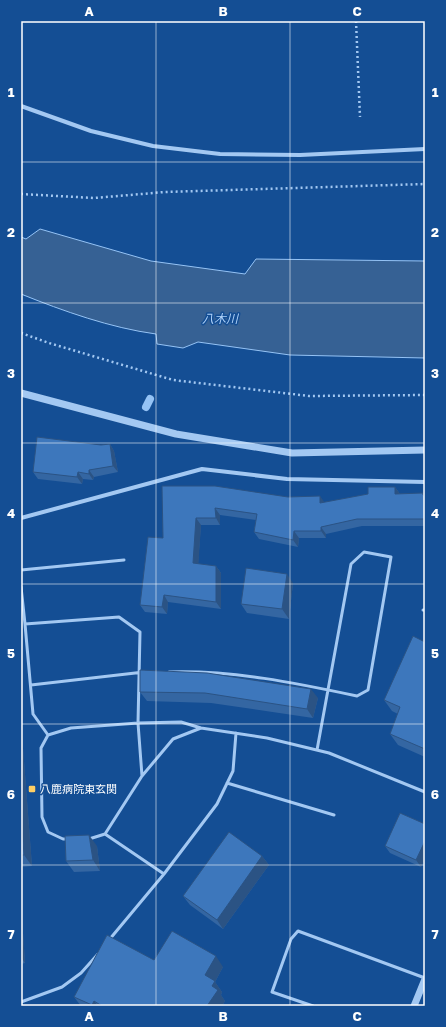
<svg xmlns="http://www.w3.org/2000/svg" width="446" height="1027" font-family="'Golos Text','Noto Sans JP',sans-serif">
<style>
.water{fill:#366194;stroke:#95c3f5}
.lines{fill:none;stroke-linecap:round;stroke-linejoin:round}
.stream{stroke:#95c3f5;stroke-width:8}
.path{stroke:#a3c8f2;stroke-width:2.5;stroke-dasharray:2 3;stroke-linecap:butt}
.service{stroke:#a3c8f2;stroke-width:3}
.minor{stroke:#a3c8f2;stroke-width:4}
.tertiary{stroke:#a3c8f2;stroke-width:7}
.wall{fill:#3466a2}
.shaded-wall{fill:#2b5384}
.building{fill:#3d77bc;stroke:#2b5384}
.grid{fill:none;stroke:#fff;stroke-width:1;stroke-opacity:0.55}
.poi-dot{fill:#ffcf64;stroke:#144e94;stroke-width:1.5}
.labels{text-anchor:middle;stroke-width:3;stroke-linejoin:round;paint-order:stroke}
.poi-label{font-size:11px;fill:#fff;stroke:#144e94;text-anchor:start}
.water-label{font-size:12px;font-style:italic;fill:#afd2f9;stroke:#144e94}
.neatline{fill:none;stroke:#fff;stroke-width:1.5}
.grid-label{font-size:13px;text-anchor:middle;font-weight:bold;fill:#fff}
</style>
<rect width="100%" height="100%" fill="#144e94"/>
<path class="water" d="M40,229L151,261L245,274L256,259L425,261V358L290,355L198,342L183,348L157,344L156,334C111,328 63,311 21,294V237L26,239Z"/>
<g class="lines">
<path class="stream" d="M146,407L150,399"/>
<path class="path" d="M356,21L360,117
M21,194L94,198L165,192L425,184
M21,333L49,343L173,380L309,396L425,395"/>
<path class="service" d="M21,570L124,560
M21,587L25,624L119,617L140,632L138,723L142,776
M423,610H425
M25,624L33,714L48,735
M169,672C233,670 296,683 357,696L368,690L391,557L364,552L351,564L317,750
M31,685L144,672
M227,783L334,815
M105,834L164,874
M67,839H63L48,832L42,817L41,748L48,735L71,728L138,723L181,722L201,728L267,738L329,753L425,792
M89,839L105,834L142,776L173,739L201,728
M109,940L164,874L217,804L233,771L236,733
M21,1002L62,987L81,973L98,954
M313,1006L272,992L291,939L298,931L425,978"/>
<path class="minor" d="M21,106L91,131L153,146L220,154L300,155L425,149
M21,518L202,469L287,479L425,482"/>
<path class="tertiary" d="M21,393L176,434L292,453L425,450
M414,1006L425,979"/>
</g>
<path class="wall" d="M110,444L114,451L118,472L94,477L93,480L83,479L82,484L38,479L33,472L101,445Z
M162,486L325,503L368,494L395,487L400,494L423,493L425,495V526H362L326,534V538H299L298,547L259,539L254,532L256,520L220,515V525H201L198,564L216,566L221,573V609L168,602L167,614L145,612L140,605L163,538Z
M293,583L289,619L247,613L241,604Z
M425,642V757L398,745L390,734L398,714L392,711L384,700Z
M140,670L318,698L313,718L211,703L147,701L140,692Z
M21,722L32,866L21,867Z
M425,824V858L421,867L390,853L385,846Z
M97,846L100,871L74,872L66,861Z
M262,856L269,865L223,929L190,905L183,896Z
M21,903L25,963L21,964Z
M154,960L223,967L215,982L222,992L221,995L225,1001L222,1006H81L74,997Z"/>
<path class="shaded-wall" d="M110,444L114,451L118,472L113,466Z
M89,470L94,477L93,480L89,474Z
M78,472L83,479L82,484L77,477Z
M395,487L400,494V501L395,494Z
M320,496L325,503H320Z
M215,508L220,515V525L216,518Z
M196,518L201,525L198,570L193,563Z
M321,527L326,534V538L321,531Z
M294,531L299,538L298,547L293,540Z
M216,566L221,573V609L216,602Z
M287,574L293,583L289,619L282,609Z
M164,595L168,602L167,614L162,607Z
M311,689L318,698L313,718L307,709Z
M21,722L32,866L24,855L21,813Z
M89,835L97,846L100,871L93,860Z
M425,841V858L421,867L416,860Z
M262,856L269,865L223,929L217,920Z
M21,903L25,963L21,957Z
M216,956L223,967L215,982L222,992L221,995L225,1001L222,1006H207L205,975Z
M94,1001L98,1006H92V1005Z"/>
<path class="building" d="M37,437L101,445L110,444L113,466L89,470V474L78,472L77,477L33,472Z
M162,486H215L288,497L320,496V503L368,494V487H395V494L423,493V495H425V519H357L321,527V531H294L293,540L254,532L257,514L215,508L216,518H196L193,563L216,566V602L164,595L162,607L140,605L148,537L163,538Z
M246,568L287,574L282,609L241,604Z
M413,636L425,642V749L390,734L400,707L384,700Z
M140,670L207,673L311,689L307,709L205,693L140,692Z
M21,813L24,855H21Z
M400,813L425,824V841L416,860L385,846Z
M229,832L262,856L217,920L183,896Z
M89,835L93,860L66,861L65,836Z
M172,931L216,956L205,975L215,981L212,986L218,990L207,1006H102L94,1001L92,1005L74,997L107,935L154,960Z"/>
<path class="grid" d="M156,21V1006M290,21V1006M21,162H425M21,303H425M21,443H425M21,584H425M21,724H425M21,865H425"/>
<rect class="poi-dot" x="28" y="785" width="8" height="8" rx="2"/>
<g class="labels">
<g class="poi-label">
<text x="40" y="793">八鹿病院東玄関</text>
</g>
<g class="water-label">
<text x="220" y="323">八木川</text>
</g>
</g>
<rect width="446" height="1027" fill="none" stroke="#144e94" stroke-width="44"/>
<rect x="22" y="22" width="402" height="983" class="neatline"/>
<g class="grid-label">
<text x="89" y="16">A</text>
<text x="223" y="16">B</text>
<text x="357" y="16">C</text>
<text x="11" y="97">1</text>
<text x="435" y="97">1</text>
<text x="11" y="237">2</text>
<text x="435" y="237">2</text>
<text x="11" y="378">3</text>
<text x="435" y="378">3</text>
<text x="11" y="518">4</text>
<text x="435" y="518">4</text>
<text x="11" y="658">5</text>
<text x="435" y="658">5</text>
<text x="11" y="799">6</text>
<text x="435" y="799">6</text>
<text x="11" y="939">7</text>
<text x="435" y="939">7</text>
<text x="89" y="1021">A</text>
<text x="223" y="1021">B</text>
<text x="357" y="1021">C</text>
</g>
</svg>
